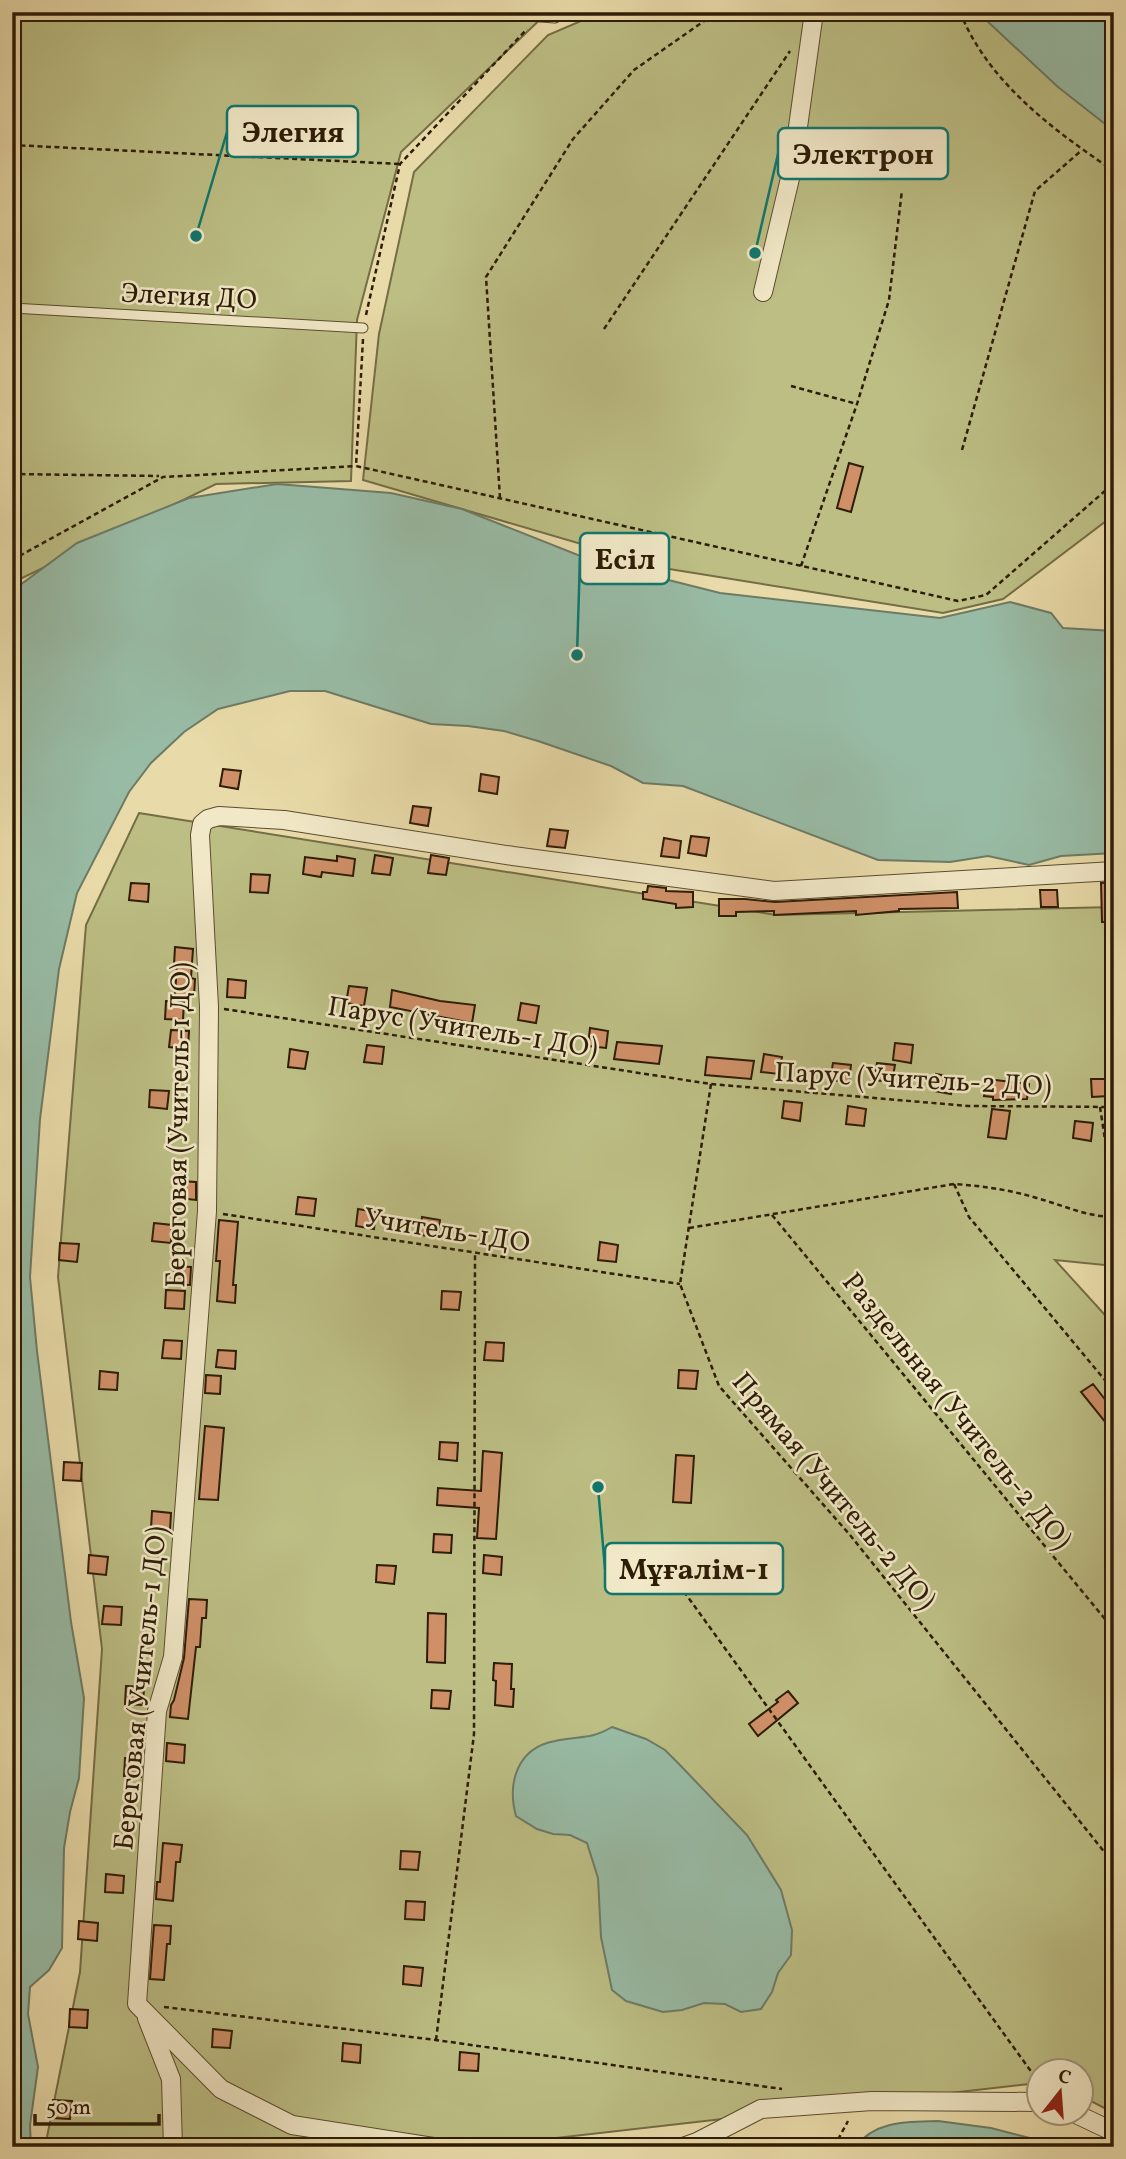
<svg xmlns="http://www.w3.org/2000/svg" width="1126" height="2159" font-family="Vollkorn,serif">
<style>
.green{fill:#bcbe84;stroke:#746d45;stroke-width:2}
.water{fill:#98bba5;stroke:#6d7b65;stroke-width:2}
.building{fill:#cf9068;stroke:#2d1c06;stroke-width:2}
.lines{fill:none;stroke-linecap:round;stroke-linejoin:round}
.lane-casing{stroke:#5c4c2f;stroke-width:11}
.street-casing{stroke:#5c4c2f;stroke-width:20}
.path{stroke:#2d1c06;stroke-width:2.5;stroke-dasharray:5 3.5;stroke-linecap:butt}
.lane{stroke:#f1e8c7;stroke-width:9}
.street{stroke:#f1e8c7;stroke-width:18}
.labels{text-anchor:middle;stroke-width:5;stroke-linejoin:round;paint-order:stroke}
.street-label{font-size:28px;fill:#2d1c06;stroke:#f1e8c7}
.leader{fill:none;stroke:#0f766e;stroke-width:2.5}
.callout-dot{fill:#0f766e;stroke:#f1e8c7;stroke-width:2.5}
.callout{fill:#f1e8c7;stroke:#0f766e;stroke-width:2.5}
.callout-label{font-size:30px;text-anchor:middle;font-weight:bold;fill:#2d1c06}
</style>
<rect width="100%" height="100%" fill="#e9dba9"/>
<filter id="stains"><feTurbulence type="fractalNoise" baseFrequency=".00286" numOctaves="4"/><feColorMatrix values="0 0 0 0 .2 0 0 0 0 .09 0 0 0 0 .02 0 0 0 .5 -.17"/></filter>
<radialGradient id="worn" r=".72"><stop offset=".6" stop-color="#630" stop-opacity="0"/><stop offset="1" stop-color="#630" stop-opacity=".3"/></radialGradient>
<path class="green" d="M12,12H548L401,152L357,320L351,481L216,484L12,583Z
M602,12H1114V515L1003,599L943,613L663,568L363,480L379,334L414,172L548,35Z
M139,813L776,915L1114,907V1266L1055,1260L1114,1325V2113L1081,2096L1080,2072H1038V2083L478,2147H45L80,1972L102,1649L58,1277L86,925Z"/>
<path class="water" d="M984,12H1109L1114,15V131L1058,87L987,21Z
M277,484L391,493L462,509L593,561L720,593L940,618L1010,602L1051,613L1063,628L1114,631V853L1061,856L1029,865L988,856L950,862L878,860L683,786L643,783L611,766L538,741L504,731L468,726L431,724L325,691H290L218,709L184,732L151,763L129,792L77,893L59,969L40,1119L30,1277L37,1351L71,1622L84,1698L79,1778L70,1812L64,1848L62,1948L49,1970L30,1987L28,2014L38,2067L30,2125L31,2147H12V591L77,543L189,498Z
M612,1727L646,1739L665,1750L678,1763L747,1835L781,1890L792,1930L791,1955L778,1973L772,1992L761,2009L741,2012L725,2004L704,2003L682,2010L663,2012L626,2001L612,1990L601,1937L598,1878L587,1843L570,1835L553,1834L537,1829L516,1816C507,1783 517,1748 555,1741C580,1735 588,1741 612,1727Z
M938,2121L991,2128L1065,2147H855C876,2120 907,2122 938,2121Z"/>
<path class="building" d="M849,463L863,467L851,512L837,508Z
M223,769L241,771L238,789L220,786Z
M481,774L499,777L497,794L479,791Z
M413,806L431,808L428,826L410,823Z
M550,829L568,831L565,848L547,846Z
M691,836L709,838L706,856L688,853Z
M664,838L681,841L679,858L661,856Z
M375,855L393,858L390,875L372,873Z
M431,855L449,858L446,875L428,873Z
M337,856L355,859L353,876L322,872L321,877L303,874L305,857L337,861Z
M251,874L270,875L268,893L250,892Z
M1114,882V922H1102L1101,883Z
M131,883L149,884L148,902L129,900Z
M648,886L666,888V891L693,892V907L676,908V904L643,899V892H647Z
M1040,890H1057L1058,907H1041Z
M957,892L958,908L899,909V911L856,915V911L774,915V911L736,912V916H719V899H745L775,902Z
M175,947L193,949L191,978L195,979L194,996L175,995L177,965H174Z
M228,979L246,981L245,998L227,997Z
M349,986L367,988L364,1006L346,1003Z
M392,990L440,1001L475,1005L472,1023L390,1007Z
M166,1001L184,1002L183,1020L165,1019Z
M521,1003L539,1006L536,1023L518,1020Z
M590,1028L608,1031L606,1048L588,1046Z
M171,1030L189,1031L188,1049L169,1047Z
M617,1042L662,1046L659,1064L614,1059Z
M895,1043L913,1045L911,1063L893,1060Z
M367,1045L384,1047L382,1064L364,1062Z
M290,1049L308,1052L305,1069L288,1067Z
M764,1054L782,1057L779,1074L761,1072Z
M707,1057L754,1061L751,1079L705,1075Z
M833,1063L851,1065L849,1082L830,1080Z
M877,1063L895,1065L892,1082L874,1080Z
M936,1074L954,1077L951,1094L934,1091Z
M987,1079L1029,1084L1027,1099L993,1100V1097L984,1096Z
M1091,1079H1108L1109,1096L1092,1097Z
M150,1090L169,1091L167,1109L149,1107Z
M784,1101L802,1103L800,1121L782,1118Z
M848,1106L866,1109L864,1126L846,1124Z
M992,1109L1010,1111L1006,1139L988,1137Z
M1075,1121L1093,1123L1091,1141L1073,1138Z
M179,1181L196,1182V1200L178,1198Z
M298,1197L316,1199L314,1216L296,1214Z
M358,1209L376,1212L374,1229L356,1226Z
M422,1217L440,1220L438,1237L420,1235Z
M219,1220L238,1222L233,1285H236L235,1303L217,1301L220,1261H216Z
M154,1223L172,1225L171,1243L152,1241Z
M600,1242L618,1245L616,1262L598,1260Z
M60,1243L79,1244L77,1262L59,1260Z
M175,1266L191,1267L190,1285L173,1284Z
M166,1290L185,1291L184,1309L165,1308Z
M442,1291L461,1292L459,1310L441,1309Z
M164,1340L182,1341L181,1359L162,1358Z
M486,1342L504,1343L503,1361L484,1360Z
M218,1350L236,1351L235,1369L216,1367Z
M679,1370L698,1371L696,1389L678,1388Z
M100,1371L118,1373L117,1390L99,1389Z
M206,1375L221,1376L220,1394L205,1393Z
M1093,1384L1114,1411V1433L1081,1392Z
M205,1426L224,1428L218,1500L199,1499Z
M440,1442L458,1443L457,1461L439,1459Z
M483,1451L502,1453L496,1539L477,1538L479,1508L437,1505L438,1488L481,1491Z
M676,1455L694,1456L691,1503L673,1502Z
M64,1462L82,1463L81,1481L63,1480Z
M152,1511L171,1513L170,1531L151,1529Z
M434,1534L452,1535L451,1553L433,1552Z
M89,1555L108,1557L106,1575L88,1573Z
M484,1555L502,1557L501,1575L483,1573Z
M377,1565L396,1566L394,1584L376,1582Z
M189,1599L207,1600L206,1618H202L200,1647H196L188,1719L170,1717L171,1705L174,1700L184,1658Z
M104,1606L122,1607L121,1625L102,1624Z
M428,1613L446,1614L445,1663L427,1662Z
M494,1663L512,1664L511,1689H514L513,1707L495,1705L496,1681L493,1680Z
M126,1686L144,1687L143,1705L125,1704Z
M432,1690L451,1691L449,1709L431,1708Z
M788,1691L798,1703L758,1736L749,1724L778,1702L776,1700Z
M167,1743L185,1745L184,1763L166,1761Z
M125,1758L142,1760L141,1777L124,1776Z
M163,1843L182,1845L180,1862H176L173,1901L156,1899L157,1882H160Z
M401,1851L420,1852L418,1870L400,1869Z
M106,1874L124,1876L123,1893L105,1892Z
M406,1901L425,1902L424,1920L405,1919Z
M79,1921L98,1923L97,1941L78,1939Z
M154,1925L171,1926L170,1944H167L164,1980L150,1979Z
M404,1966L423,1968L421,1986L403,1984Z
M70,2009L88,2010L87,2028L69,2027Z
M213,2029L232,2031L230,2048L212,2047Z
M343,2043L361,2045L360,2063L342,2061Z
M460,2052L479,2054L478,2071L459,2070Z
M53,2100L72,2101L70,2119L52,2118Z"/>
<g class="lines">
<g class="lane-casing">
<path id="lane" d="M466,12L555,18L568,12
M12,308L363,328"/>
</g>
<g class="street-casing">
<path id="street" d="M763,292L792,170L814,12
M147,2018L171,2079L173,2147
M1076,2114L1114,2132
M433,2147L292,2125L221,2089L137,2004L157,1711L173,1657L207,1211L209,1007L200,835L202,824L208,819L219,816L284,820L513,856L774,891L1114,871
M683,2147L697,2142L761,2109L872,2101L1038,2102"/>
</g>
<path class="path" d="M960,12C988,82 1053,130 1114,171
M12,145L400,164
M366,315L400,164L527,29
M604,329L790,51
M363,339L356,466L958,601L986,595L1114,483
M791,386L857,404
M962,450L1035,191L1082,150
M12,474L159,476
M500,498L486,277L573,139L634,70L717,12
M12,560L163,477L356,466
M801,566L857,404L889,300L902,190
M224,1009L711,1084L968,1106L1114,1107
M711,1084L680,1284L719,1386L850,1535L1114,1864
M1100,1107L1114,1198
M954,1184L969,1217L1114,1391
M223,1214L680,1284
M772,1215L1114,1630
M689,1228L954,1184C984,1186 1011,1190 1040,1199C1065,1206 1088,1217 1114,1217
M664,1564L1038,2081
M164,2007L436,2040L782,2089
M436,2040L474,1734L475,1253
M834,2147L848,2121"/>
<use href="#lane" class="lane"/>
<use href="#street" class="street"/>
</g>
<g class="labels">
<g class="street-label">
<text transform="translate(189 295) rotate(3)" y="10">Элегия ДО</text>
<text transform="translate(463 1026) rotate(9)" y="10">Парус (Учитель-1 ДО)</text>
<text transform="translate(913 1078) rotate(3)" y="10">Парус (Учитель-2 ДО)</text>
<text transform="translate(177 1125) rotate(-89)" y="10">Береговая (Учитель-1 ДО)</text>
<text transform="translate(447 1229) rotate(9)" y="10">Учитель-1ДО</text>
<text transform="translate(958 1410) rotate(51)" y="10">Раздельная (Учитель-2 ДО)</text>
<text transform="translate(835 1490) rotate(50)" y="10">Прямая (Учитель-2 ДО)</text>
<text transform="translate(139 1688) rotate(-84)" y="10">Береговая (Учитель-1 ДО)</text>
</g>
</g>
<path class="leader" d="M196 236L227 132M755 253L778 154M577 655L580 558M598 1487L605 1569"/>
<g class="callout-dot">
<circle cx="196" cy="236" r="7"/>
<circle cx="755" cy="253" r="7"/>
<circle cx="577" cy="655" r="7"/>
<circle cx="598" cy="1487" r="7"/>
</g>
<g class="callout">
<rect x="227" y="106" width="131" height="51" rx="7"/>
<rect x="778" y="128" width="170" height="51" rx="7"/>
<rect x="580" y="533" width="89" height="51" rx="7"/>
<rect x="605" y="1543" width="178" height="51" rx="7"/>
</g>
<g class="callout-label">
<text x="293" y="142">Элегия</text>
<text x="863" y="164">Электрон</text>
<text x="625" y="569">Есіл</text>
<text x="694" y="1579">Мұғалім-1</text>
</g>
<rect width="1126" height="2159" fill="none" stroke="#e9dba9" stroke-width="42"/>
<rect x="14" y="14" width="1098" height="2131" fill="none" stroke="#2d1c06" stroke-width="3.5"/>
<rect x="21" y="21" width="1084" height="2117" fill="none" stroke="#2d1c06" stroke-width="2"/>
<g transform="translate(1060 2092) rotate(17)"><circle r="33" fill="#f1e8c7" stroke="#a3967a" stroke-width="2"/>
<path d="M0-5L12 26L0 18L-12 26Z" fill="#8f2418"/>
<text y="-10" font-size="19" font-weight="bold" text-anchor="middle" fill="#2d1c06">С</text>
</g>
<path d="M35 2114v10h124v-10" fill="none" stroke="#2d1c06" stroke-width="3.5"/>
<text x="46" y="2114" font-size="21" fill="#2d1c06" stroke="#f1e8c7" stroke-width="5" paint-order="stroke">50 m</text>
<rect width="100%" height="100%" filter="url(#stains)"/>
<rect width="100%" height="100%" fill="url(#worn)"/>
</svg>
